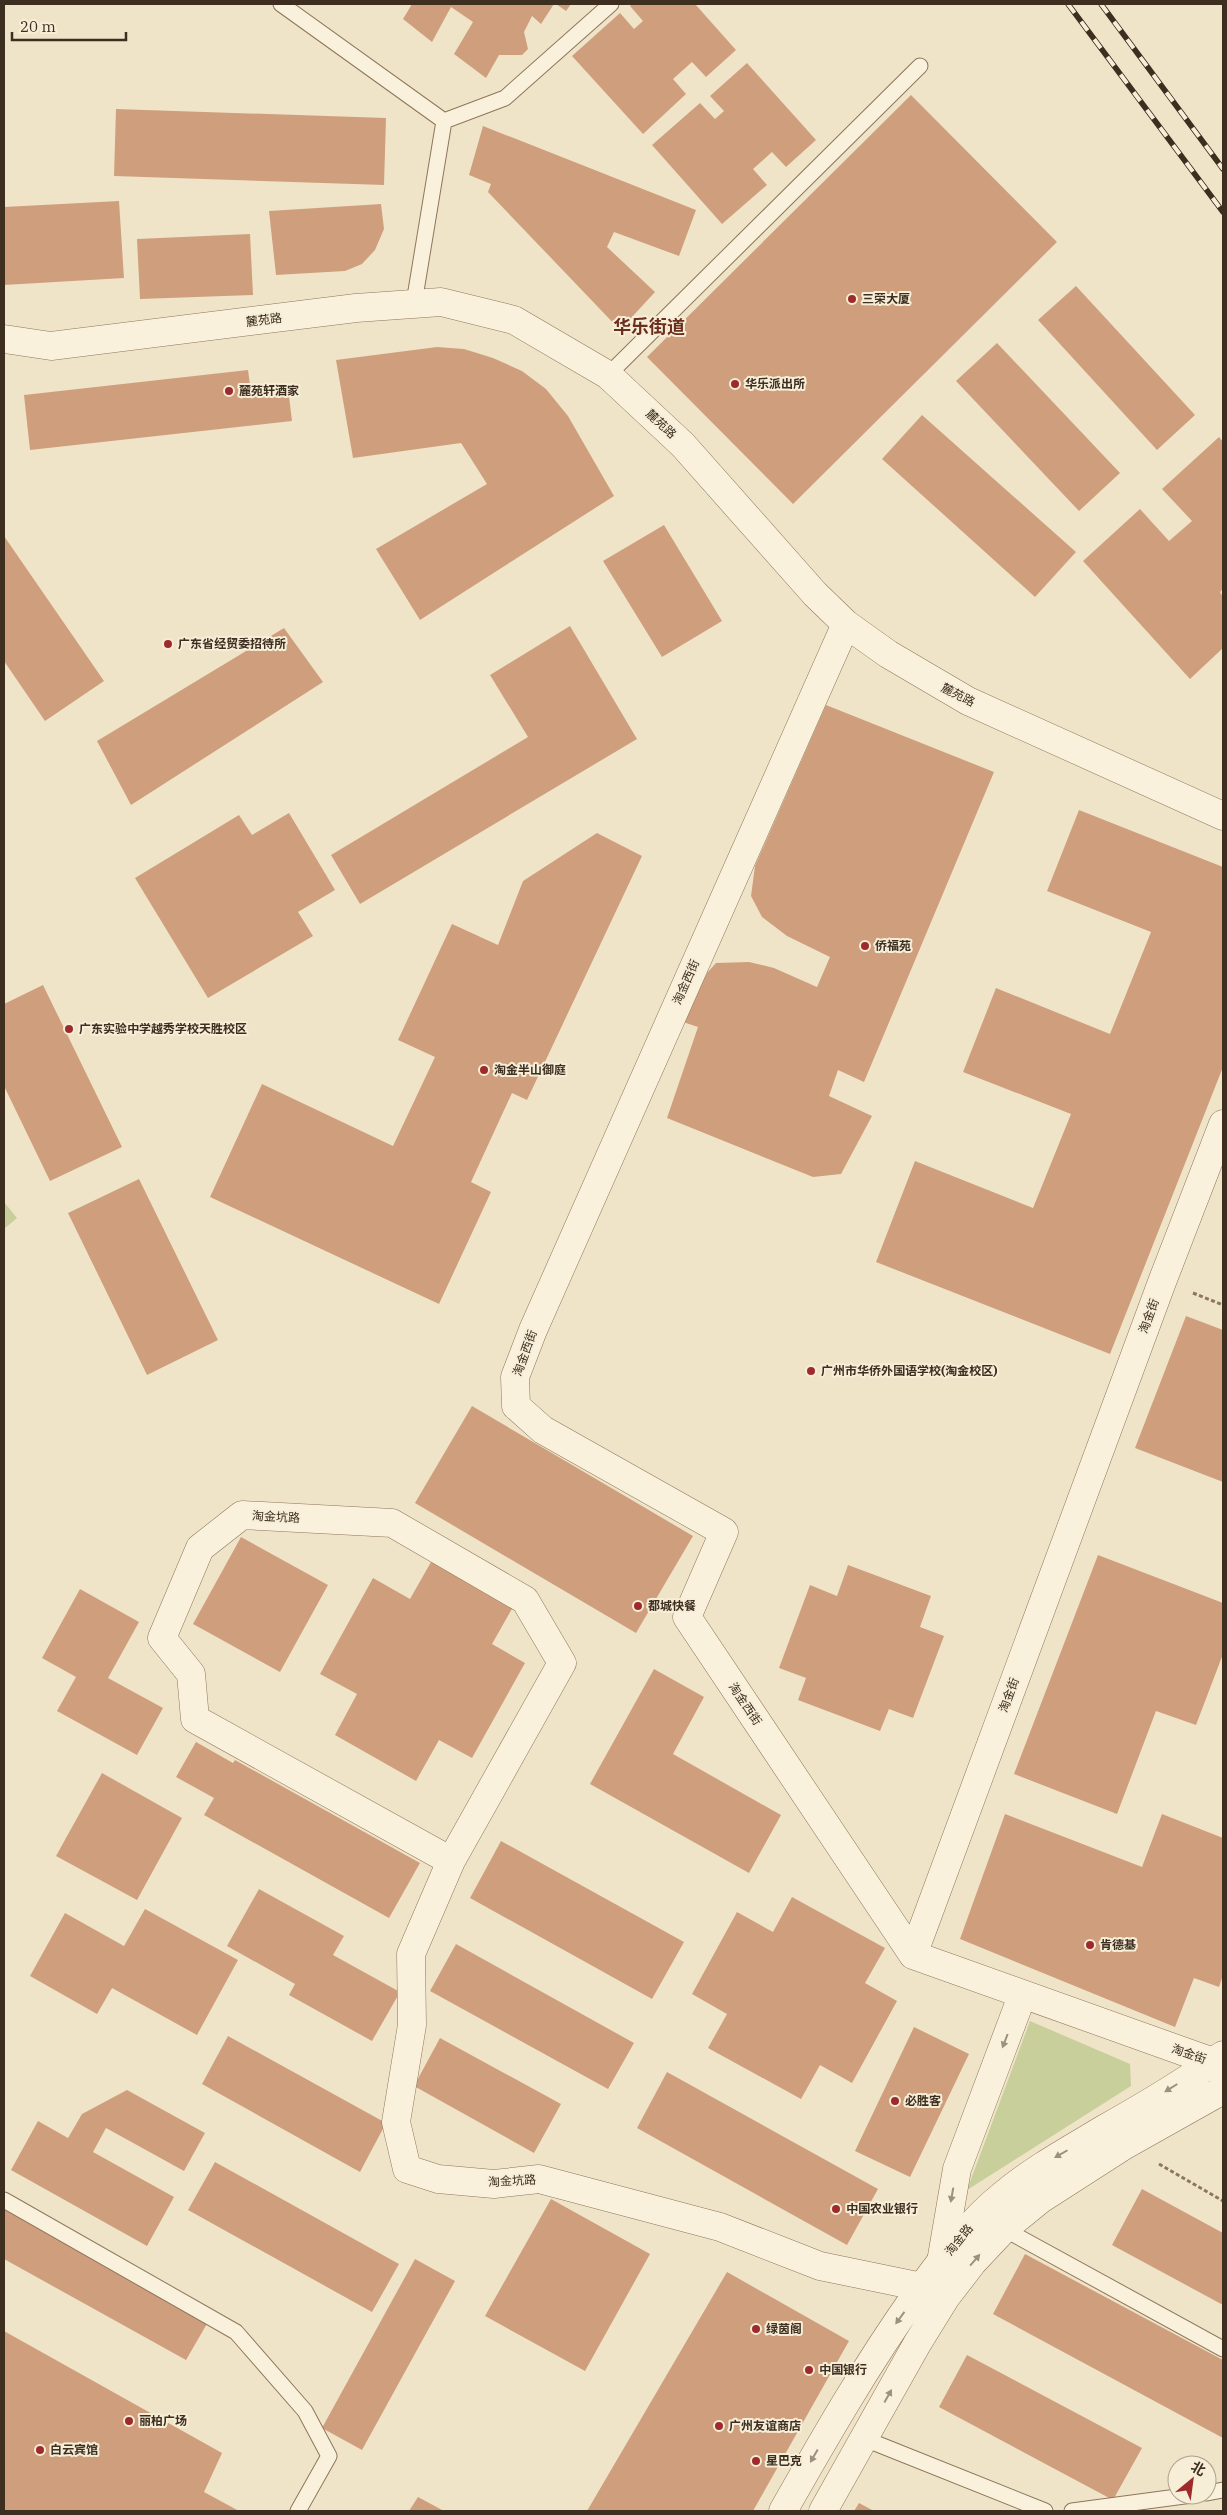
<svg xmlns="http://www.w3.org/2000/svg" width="1227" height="2515" font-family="'IBM Plex Serif','Noto Sans SC',serif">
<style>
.green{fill:#c9cf9b}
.building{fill:#cf9f7d}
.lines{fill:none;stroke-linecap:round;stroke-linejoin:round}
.service-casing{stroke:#8d765c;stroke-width:17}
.minor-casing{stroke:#8d765c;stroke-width:29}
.tertiary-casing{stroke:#8d765c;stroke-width:29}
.path{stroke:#8d765c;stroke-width:3;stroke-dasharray:4 2.5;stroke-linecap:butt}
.service{stroke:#faf1dc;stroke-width:15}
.minor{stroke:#faf1dc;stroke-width:28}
.tertiary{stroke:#faf1dc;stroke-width:28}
.rail-casing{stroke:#3d2e20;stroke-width:5.5}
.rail{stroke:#f7eed8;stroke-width:4;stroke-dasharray:11;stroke-linecap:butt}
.oneway{fill:#9c907e}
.poi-dot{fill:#9e2a2b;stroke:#f7eed8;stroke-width:2}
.labels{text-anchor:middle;stroke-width:4;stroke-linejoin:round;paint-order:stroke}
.poi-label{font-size:12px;font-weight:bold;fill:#3d2e20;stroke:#f7eed8;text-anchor:start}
.street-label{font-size:12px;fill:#3d2e20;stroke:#f7eed8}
.district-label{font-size:18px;font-weight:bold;fill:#6b2e1e;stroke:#f7eed8}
</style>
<rect width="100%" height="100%" fill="#f0e4c8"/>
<path class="green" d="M4,1202L17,1218L4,1229Z
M1030,2021L1130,2064L1131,2086L967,2190Z"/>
<path class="building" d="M412,4H554L541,24L532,16L524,32L528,49L522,55H499L486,78L454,54L473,22L451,7L432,42L403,19Z
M556,4H571L566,11Z
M632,4H695L736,50L706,77L692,62L673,79L686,94L643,134L572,56L620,13L634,29L643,21L630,6Z
M747,63L816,140L786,167L772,152L753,169L767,185L722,224L652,145L700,103L715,119L724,111L710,96Z
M911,95L1057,242L793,504L647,357Z
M116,109L386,118L384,185L114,176Z
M483,126L696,210L679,256L614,232L607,247L655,292L620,330L488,192L491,184L469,175Z
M119,201L124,278L4,285V207Z
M381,204L384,229L375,250L362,264L345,271L276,275L269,211Z
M250,234L253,295L140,299L137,239Z
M1076,286L1195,415L1157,450L1038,320Z
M997,343L1120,473L1079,511L956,381Z
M437,347L464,349L493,358L522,371L546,389L568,416L614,496L420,620L376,549L487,484L461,443L353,458L336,360Z
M248,370L251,392L288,388L292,421L30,450L24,395Z
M922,415L1076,552L1035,597L882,459Z
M1219,437L1223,442V589L1220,592L1223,597V648L1190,679L1083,561L1140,509L1169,541L1192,521L1162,489Z
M664,525L722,621L662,657L603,561Z
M4,536L104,681L45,721L4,661Z
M570,626L637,739L360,904L331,855L528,737L490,675Z
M284,628L323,682L131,805L97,741Z
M826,705L994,772L864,1082L838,1070L829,1096L872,1116L841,1174L813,1177L667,1118L698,1027L683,1022L707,973L716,963L749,962L774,968L817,987L830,957L787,936L762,917L751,896L755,866Z
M1079,810L1223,867V1067L1110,1354L876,1262L915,1161L1033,1208L1071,1114L963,1072L996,988L1110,1034L1151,932L1047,891Z
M289,813L335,890L298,912L313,936L208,998L135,878L239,815L252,835Z
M597,833L642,856L527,1100L512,1093L471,1182L491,1192L439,1304L210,1197L262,1084L393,1146L435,1057L398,1040L452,924L498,945L523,881Z
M43,985L122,1147L50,1181L4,1086V1004Z
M139,1179L218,1340L147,1375L68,1213Z
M1186,1316L1223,1330V1482L1135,1448Z
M472,1406L693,1536L636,1633L415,1503Z
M241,1537L328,1585L280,1672L193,1624Z
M1098,1555L1223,1603V1654L1196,1725L1156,1711L1117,1814L1014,1774Z
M431,1562L513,1607L492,1644L525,1663L472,1758L439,1740L416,1781L335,1735L357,1694L320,1674L373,1578L410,1599Z
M848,1565L931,1596L920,1627L944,1636L913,1718L889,1709L880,1731L798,1700L806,1678L779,1668L810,1585L837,1596Z
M80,1589L139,1622L108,1678L163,1708L137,1755L57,1711L76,1677L42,1658Z
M654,1669L704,1697L673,1754L781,1815L749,1873L590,1784Z
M196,1742L233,1763L235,1760L420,1863L389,1918L204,1815L214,1798L176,1777Z
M102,1773L182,1818L137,1900L56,1856Z
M1005,1814L1142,1867L1162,1814L1223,1838V1975L1219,1987L1194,1978L1175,2027L960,1939Z
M501,1841L684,1942L652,1999L470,1898Z
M259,1889L344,1936L333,1955L400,1992L372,2041L289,1995L295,1984L227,1946Z
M792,1897L885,1948L865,1983L897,2001L852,2083L820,2065L801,2099L708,2048L727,2014L692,1994L737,1912L773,1932Z
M145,1909L238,1960L197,2035L112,1988L97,2014L30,1976L65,1913L124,1946Z
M456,1944L634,2043L608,2089L430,1991Z
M914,2027L969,2054L910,2177L855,2151Z
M228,2036L386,2123L360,2172L202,2084Z
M440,2038L561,2104L534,2153L414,2086Z
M667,2072L878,2189L847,2245L637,2128Z
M127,2090L205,2133L184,2171L106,2128L93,2152L174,2197L147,2246L11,2170L38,2121L68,2138L82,2114Z
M215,2162L399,2264L372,2312L188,2210Z
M1142,2189L1223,2233V2305L1112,2245Z
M551,2199L650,2254L585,2371L485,2316Z
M4,2209L208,2322L186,2360L4,2259Z
M1025,2254L1223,2360V2438L993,2314Z
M415,2259L455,2281L362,2450L322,2428Z
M727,2272L849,2341L753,2511H587Z
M4,2331L222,2453L204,2492L239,2511H4Z
M967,2355L1142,2448L1113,2500L939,2407Z
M418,2497L444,2511H409Z
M859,2503L874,2511H854Z"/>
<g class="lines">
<g class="service-casing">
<path id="service" d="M281,4L444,121
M444,121L505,98L611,4
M414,303L444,121
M608,375L920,66
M4,2200L236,2332L305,2411L329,2456L298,2511
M1004,2229L1223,2349
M865,2439L1045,2511
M1207,2493L1223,2490
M1072,2511L1192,2495"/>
</g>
<g class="minor-casing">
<path id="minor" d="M4,339L51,346L356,308L441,302L514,320L608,375L683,445L815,594L846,624L888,654L968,701L1223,816
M846,624L533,1330L515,1377L516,1406L543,1430L724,1532L687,1617L913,1955
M1223,1124L1162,1282L913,1955L1213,2062L1223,2074
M451,1861L195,1719L191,1674L162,1638L200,1548L242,1515L392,1523L525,1600L562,1663L451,1861L411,1954L412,2025L396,2122L407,2169L438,2179L494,2184L539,2179L720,2227L820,2266L922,2287
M941,2262L957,2169L1022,1996"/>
</g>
<g class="tertiary-casing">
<path id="tertiary" d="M783,2511C825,2437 867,2364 916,2295C942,2260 968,2223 1003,2195C1034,2169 1069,2150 1104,2129C1145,2106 1185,2082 1223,2055
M823,2511L917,2344L946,2297L973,2262L1004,2229L1041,2199L1125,2145L1223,2090"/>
</g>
<path class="path" d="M1193,1293L1223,1305
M1159,2164L1223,2201"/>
<use href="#service" class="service"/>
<use href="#minor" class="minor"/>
<use href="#tertiary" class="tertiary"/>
<g class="rail-casing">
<path id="rail" d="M1068,4L1223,212
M1101,4L1223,169"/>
</g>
<use href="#rail" class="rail"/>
</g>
<defs><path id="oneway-solid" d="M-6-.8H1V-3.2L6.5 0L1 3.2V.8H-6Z" transform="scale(1.25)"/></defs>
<g class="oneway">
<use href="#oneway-solid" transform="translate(1005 2041) rotate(111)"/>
<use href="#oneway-solid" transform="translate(1171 2088) rotate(148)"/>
<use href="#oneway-solid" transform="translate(1061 2154) rotate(150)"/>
<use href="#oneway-solid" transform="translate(952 2195) rotate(100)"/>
<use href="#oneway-solid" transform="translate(975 2260) rotate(-49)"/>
<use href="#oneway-solid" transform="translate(900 2318) rotate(126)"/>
<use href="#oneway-solid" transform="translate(888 2396) rotate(-61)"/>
<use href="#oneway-solid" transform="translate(814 2456) rotate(120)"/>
</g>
<g class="poi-dot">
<circle cx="852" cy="299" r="5"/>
<circle cx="735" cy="384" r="5"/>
<circle cx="229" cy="391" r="5"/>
<circle cx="168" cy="644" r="5"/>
<circle cx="865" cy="946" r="5"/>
<circle cx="69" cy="1029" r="5"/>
<circle cx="484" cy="1070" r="5"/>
<circle cx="811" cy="1371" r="5"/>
<circle cx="638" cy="1606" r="5"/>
<circle cx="1090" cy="1945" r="5"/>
<circle cx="895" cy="2101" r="5"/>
<circle cx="836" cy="2209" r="5"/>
<circle cx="756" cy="2329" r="5"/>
<circle cx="809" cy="2370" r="5"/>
<circle cx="129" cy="2421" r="5"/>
<circle cx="719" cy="2426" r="5"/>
<circle cx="40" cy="2450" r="5"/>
<circle cx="756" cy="2461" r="5"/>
</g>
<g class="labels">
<g class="poi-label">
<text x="862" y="303">三荣大厦</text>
<text x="745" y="388">华乐派出所</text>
<text x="239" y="395">麓苑轩酒家</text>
<text x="178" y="648">广东省经贸委招待所</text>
<text x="875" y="950">侨福苑</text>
<text x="79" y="1033">广东实验中学越秀学校天胜校区</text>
<text x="494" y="1074">淘金半山御庭</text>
<text x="821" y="1375">广州市华侨外国语学校(淘金校区)</text>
<text x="648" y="1610">都城快餐</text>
<text x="1100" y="1949">肯德基</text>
<text x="905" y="2105">必胜客</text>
<text x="846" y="2213">中国农业银行</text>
<text x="766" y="2333">绿茵阁</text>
<text x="819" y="2374">中国银行</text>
<text x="139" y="2425">丽柏广场</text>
<text x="729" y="2430">广州友谊商店</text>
<text x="50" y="2454">白云宾馆</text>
<text x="766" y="2465">星巴克</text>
</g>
<g class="street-label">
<text transform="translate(264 320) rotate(-7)" y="4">麓苑路</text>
<text transform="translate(661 424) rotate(43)" y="4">麓苑路</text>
<text transform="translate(958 695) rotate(27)" y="4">麓苑路</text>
<text transform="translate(686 982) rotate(-66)" y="4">淘金西街</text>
<text transform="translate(1149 1316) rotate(-70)" y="4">淘金街</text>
<text transform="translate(525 1353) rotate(-70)" y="4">淘金西街</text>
<text transform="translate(276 1517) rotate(3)" y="4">淘金坑路</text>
<text transform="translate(1009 1695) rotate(-70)" y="4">淘金街</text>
<text transform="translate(745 1704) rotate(56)" y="4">淘金西街</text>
<text transform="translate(1189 2054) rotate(19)" y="4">淘金街</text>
<text transform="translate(512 2181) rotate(-3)" y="4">淘金坑路</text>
<text transform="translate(959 2240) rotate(-51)" y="4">淘金路</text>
</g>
<g class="district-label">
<text x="649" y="333">华乐街道</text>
</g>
</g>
<rect width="1227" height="2515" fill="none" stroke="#3d2e20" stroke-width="10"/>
<g transform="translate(1192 2480) rotate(29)"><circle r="24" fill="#f7eed8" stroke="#ada18e"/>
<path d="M0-4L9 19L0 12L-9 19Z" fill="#9e2a2b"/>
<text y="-8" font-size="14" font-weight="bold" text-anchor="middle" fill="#3d2e20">北</text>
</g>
<path d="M12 32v8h114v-8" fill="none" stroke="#3d2e20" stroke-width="2.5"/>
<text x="20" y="32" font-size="15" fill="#3d2e20" stroke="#f7eed8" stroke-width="4" paint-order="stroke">20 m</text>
</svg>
